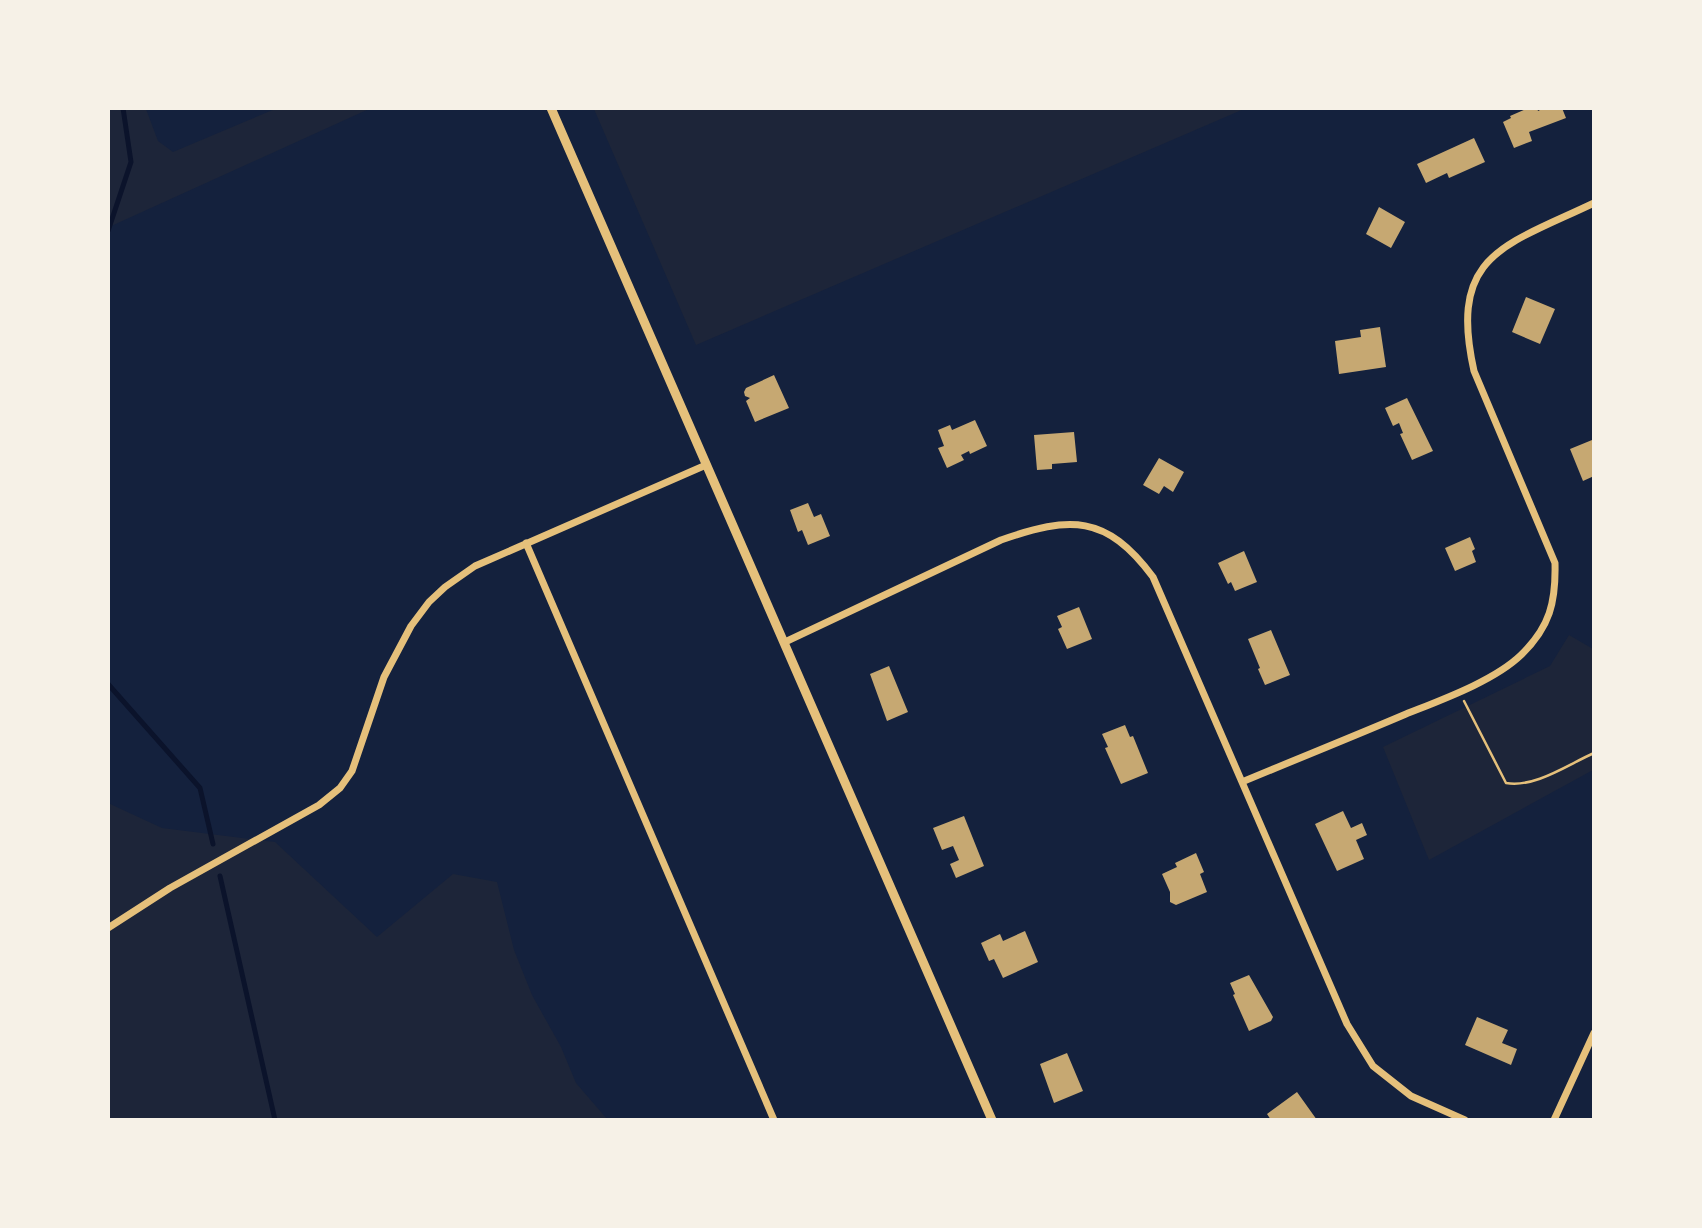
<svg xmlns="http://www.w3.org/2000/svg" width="1702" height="1228" font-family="'Asap Condensed',sans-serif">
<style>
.green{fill:#1d2539}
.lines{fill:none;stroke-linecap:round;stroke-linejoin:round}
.stream{stroke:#0b132b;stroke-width:5}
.building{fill:#c6a872}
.path{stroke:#e5c07b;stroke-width:2.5}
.minor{stroke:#e5c07b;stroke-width:7}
.tertiary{stroke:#e5c07b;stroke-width:9}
</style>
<rect width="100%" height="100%" fill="#14213d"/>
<path class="green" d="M108,109H146L158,141L173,152L275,109H369L109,227Z
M594,109H1244L696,345Z
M1569,635L1593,649V770L1429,860L1383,747L1550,666Z
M108,803L162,828L275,842L377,937L453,874L497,882L514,950L532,995L561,1047L576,1083L607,1119H109Z"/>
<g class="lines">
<path class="stream" d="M108,231L131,162L123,108
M108,684L200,788L213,844
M220,876L275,1120"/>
</g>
<path class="building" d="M1528,108H1537L1538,111L1544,108H1562L1566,118L1529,132L1532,141L1514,148L1503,122L1511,118L1510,116Z
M1474,138L1485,162L1449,178L1447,173L1426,183L1417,164Z
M1379,207L1405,222L1391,248L1366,234Z
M1526,297L1555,309L1540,344L1512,332Z
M1380,327L1386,367L1339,374L1335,341L1361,337L1360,330Z
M774,375L789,408L755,422L746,401L750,398L745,396L744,392L746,388Z
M1407,398L1433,451L1412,460L1400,434L1403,433L1399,423L1393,426L1385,408Z
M975,420L987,446L970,454L969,451L961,455L964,460L947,468L938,448L944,446L938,430L950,425L952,430Z
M1074,432L1077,462L1052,464V469L1037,470L1034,435Z
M1592,440L1594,476L1583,481L1570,449Z
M1159,458L1184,472L1173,492L1164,486L1159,494L1143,485Z
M808,503L814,517L821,514L830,536L808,545L802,530L798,532L790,510Z
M1470,537L1475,549L1472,551L1476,562L1455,571L1445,548Z
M1244,551L1257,582L1235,591L1231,582L1228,584L1218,563Z
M1079,607L1092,639L1067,649L1058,629L1062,627L1057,616Z
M1271,630L1290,675L1265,685L1258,669L1260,668L1248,639Z
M889,666L908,712L887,721L870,674Z
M1125,725L1130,737L1133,736L1148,773L1121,784L1105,748L1108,747L1102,734Z
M1343,811L1351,828L1362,823L1367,835L1356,840L1364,859L1337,871L1315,824Z
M964,816L984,866L956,878L950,864L959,860L953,846L942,850L933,828Z
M1196,853L1204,872L1200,874L1207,892L1176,905L1170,902V892L1162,874L1177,867L1175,863Z
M1025,931L1038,962L1003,978L994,959L989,961L981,943L1000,934L1003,941Z
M1249,975L1273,1017L1271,1021L1249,1031L1233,995L1235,994L1230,983Z
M1477,1017L1508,1030L1502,1043L1517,1049L1511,1065L1465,1045Z
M1067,1053L1083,1091L1054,1103L1040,1064Z
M1297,1092L1317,1120H1271L1267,1114Z"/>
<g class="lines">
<path class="path" d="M1464,701L1506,783C1535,788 1567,765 1594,753"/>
<path class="minor" d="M526,543L774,1120
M785,642L1001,540C1070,516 1106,514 1153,577L1347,1024L1373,1066L1411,1096L1465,1120
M1242,782C1297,759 1352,737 1406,714C1441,700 1494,681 1521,655C1550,627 1556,602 1555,563L1474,371C1448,254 1504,246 1594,203
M108,928L170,888L319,805L340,788L352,771L384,677L411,626L429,602L445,587L475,566L706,465
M1554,1120L1594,1033"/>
<path class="tertiary" d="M551,108L992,1120"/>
</g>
<rect width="1702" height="1228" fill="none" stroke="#f6f1e7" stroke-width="220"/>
</svg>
